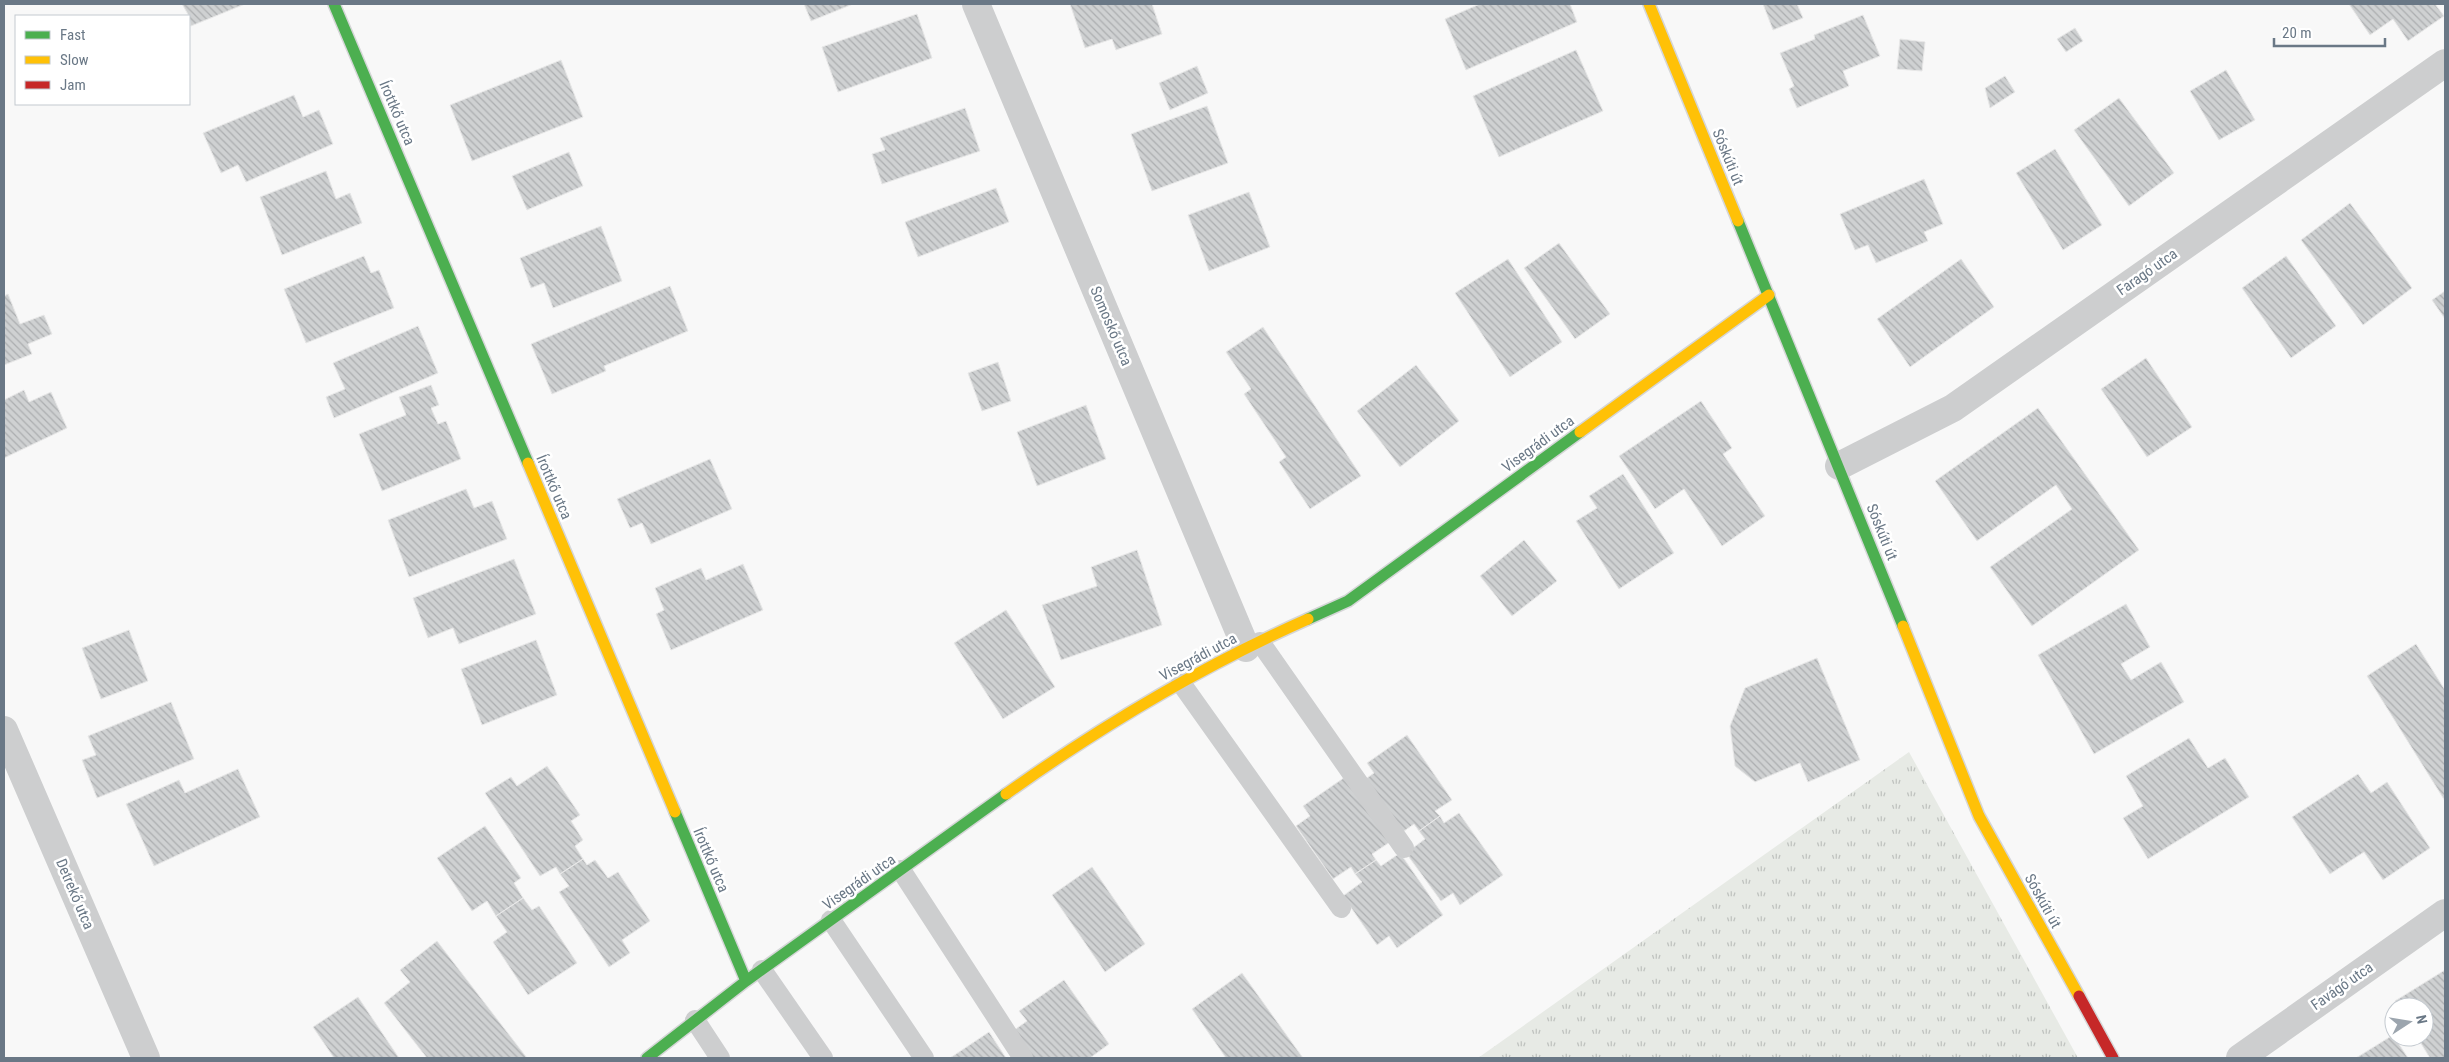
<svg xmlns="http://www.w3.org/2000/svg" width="2449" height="1062" font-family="'Roboto Condensed',sans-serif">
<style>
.grass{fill:url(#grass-tufts)}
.building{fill:url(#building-back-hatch);stroke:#e8e8e8}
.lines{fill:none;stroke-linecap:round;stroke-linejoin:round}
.fast-casing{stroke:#d5d6d7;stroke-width:14}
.slow-casing{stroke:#d5d6d7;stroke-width:14}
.jam-casing{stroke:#d5d6d7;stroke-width:14}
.lane{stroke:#cdcecf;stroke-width:20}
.street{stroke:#cdcecf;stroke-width:28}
.fast{stroke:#4caf50;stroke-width:11}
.slow{stroke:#ffc107;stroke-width:11}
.jam{stroke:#c62828;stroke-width:11}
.labels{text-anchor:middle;stroke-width:5;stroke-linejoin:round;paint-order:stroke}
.street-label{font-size:15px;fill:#6a7886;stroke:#fff}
</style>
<defs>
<pattern id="grass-tufts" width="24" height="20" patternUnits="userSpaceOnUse" patternTransform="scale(1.25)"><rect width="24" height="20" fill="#e7eae5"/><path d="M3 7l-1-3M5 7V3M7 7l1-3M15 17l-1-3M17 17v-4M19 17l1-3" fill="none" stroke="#bfc2bf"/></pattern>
<pattern id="building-back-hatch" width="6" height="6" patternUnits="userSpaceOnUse" patternTransform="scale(1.25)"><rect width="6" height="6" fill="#cfd1d2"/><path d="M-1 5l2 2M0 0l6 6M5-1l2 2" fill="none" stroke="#acaeb0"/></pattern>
</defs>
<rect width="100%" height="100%" fill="#f8f8f8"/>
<path class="grass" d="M1909,752L2078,1058H1478Z"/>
<path class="building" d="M182,4H245L191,26L189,16Z
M804,4H853L811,21Z
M1070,4H1152L1162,34L1116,50L1112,39L1085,48Z
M1480,4H1570L1577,22L1466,70L1445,19Z
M1763,4H1797L1803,18L1773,30Z
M2349,4H2435L2444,16L2408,41L2393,19L2370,35Z
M917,14L932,58L838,92L822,47Z
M1863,15L1880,56L1843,71L1849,86L1797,108L1789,89L1794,86L1780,53L1815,39L1814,35Z
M2075,28L2083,41L2066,52L2057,39Z
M1900,39L1925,42L1922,71L1897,69Z
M1576,50L1603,111L1499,157L1473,96Z
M561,60L583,117L472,161L450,105Z
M1197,66L1208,93L1170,110L1159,83Z
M2226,70L2255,120L2219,140L2190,91Z
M2005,76L2015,92L1990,108L1985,88Z
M294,95L303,117L319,110L333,144L246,182L238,165L221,173L203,133Z
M2119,98L2174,173L2129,206L2074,130Z
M1207,106L1228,163L1152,191L1131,134Z
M965,108L980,151L882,184L872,154L885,150L880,138Z
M2055,149L2102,225L2063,250L2016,173Z
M569,152L583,186L527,210L512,176Z
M326,171L336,199L350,193L362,223L282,255L260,197Z
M1924,179L1943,224L1924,232L1928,241L1876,263L1868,245L1855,250L1840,214Z
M996,188L1009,222L918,257L905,222Z
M1249,192L1270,247L1209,271L1188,215Z
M2350,203L2412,288L2363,325L2301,240Z
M601,226L622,281L553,308L544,283L531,288L520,258Z
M1559,243L1610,314L1575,339L1524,268Z
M364,256L371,273L379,270L394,308L306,343L284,289Z
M2286,256L2336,326L2291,358L2242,288Z
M1508,259L1562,342L1510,377L1455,293Z
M1961,259L1994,307L1910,367L1877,319Z
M670,286L688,331L604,366L606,371L552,394L531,344Z
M2445,291V319L2432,300Z
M8,294L20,324L44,315L52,334L28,344L32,354L4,365V296Z
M418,326L438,373L334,418L326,397L345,389L333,363Z
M1263,327L1361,476L1310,509L1279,462L1286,457L1244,394L1251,389L1226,352Z
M2146,358L2192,427L2147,457L2101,389Z
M998,362L1011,401L982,411L968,373Z
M1416,365L1459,421L1400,467L1357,411Z
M431,385L439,405L431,408L438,424L446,421L461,459L382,491L359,434L406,415L399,397Z
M24,390L29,402L51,392L67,428L4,458V400Z
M1701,401L1732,448L1723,454L1765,516L1722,546L1684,489L1655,509L1619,456Z
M1086,405L1106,459L1037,486L1017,432Z
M2038,408L2139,550L2032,626L1990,567L2072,509L2056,485L1977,541L1935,481Z
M710,459L732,509L651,544L642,523L630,528L617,499Z
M1623,474L1674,553L1619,589L1576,521L1597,508L1589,496Z
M466,489L474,508L492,501L507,539L409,577L388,520Z
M1524,540L1557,581L1512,616L1480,576Z
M1137,550L1162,625L1061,660L1042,605L1097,586L1091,567Z
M514,559L536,614L459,644L453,628L428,638L413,598Z
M743,564L763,610L671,650L656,614L664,610L655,588L701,568L706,580Z
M2126,604L2150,647L2121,664L2131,680L2161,662L2184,702L2094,754L2038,655Z
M1006,610L1055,687L1003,719L954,643Z
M129,630L148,681L101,699L82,648Z
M536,640L557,695L482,725L461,669Z
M2416,644L2445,690V801L2367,676Z
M1817,658L1860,760L1808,782L1800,763L1755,782L1735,766L1730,726L1745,688Z
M171,702L194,759L97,798L82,760L96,755L88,736Z
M1407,735L1452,800L1435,811L1440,816L1419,831L1414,824L1397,836L1360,783L1374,773L1367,763Z
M2189,738L2208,768L2225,758L2249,797L2148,859L2123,818L2143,806L2126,776Z
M547,766L580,815L571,821L583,840L575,846L583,859L560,874L556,867L540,876L485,793L511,777L517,786Z
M238,769L260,817L154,866L126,804L179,780L185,793Z
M2358,774L2371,793L2387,782L2430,848L2383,880L2364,852L2330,874L2292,817Z
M1348,775L1393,840L1372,854L1376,860L1355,874L1351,867L1333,879L1296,826L1310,816L1303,806Z
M1459,813L1503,875L1460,905L1453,893L1441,901L1406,853L1425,839L1419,831L1440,816L1444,823Z
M485,826L521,878L514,883L523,898L496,916L487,901L472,911L437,858Z
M1400,853L1443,915L1397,948L1389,936L1377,945L1343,896L1362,882L1355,874L1376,860L1381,866Z
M583,859L587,865L595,860L608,878L618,872L650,921L622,940L630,953L609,967L559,892L569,886L560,874Z
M1092,867L1145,944L1105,972L1052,895Z
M523,898L532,910L539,906L577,963L528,995L493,942L507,932L496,916Z
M437,941L527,1058H427L384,1003L410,982L400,970Z
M2445,970V1058H2430L2417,1037H2424V1007H2399L2395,1001Z
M1242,973L1303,1058H1226L1192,1009Z
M1064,980L1109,1044L1090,1058H1032L1013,1031L1027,1021L1019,1011Z
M358,997L399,1058H334L313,1027Z
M989,1032L1006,1058H950Z
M2393,1035L2408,1058H2356Z"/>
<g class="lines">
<g class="fast-casing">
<path id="fast" d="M334,4L528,463
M1738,221L1903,626
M1308,619L1348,601L1580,432
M675,812L746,981
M647,1058L746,981L1006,794"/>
</g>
<g class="slow-casing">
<path id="slow" d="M1649,4L1738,221
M1580,432L1769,295
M528,463L675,812
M1903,626L1979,816L2079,996
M1006,794C1100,727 1202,666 1308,619"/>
</g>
<g class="jam-casing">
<path id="jam" d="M2079,996L2113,1058"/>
</g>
<path class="lane" d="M1260,642L1404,848
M1181,683L1341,908
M901,870L1023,1058
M831,920L924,1058
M762,970L823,1058
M695,1020L720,1058"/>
<path class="street" d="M976,4L1246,648
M1839,466L1953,408L2445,63
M4,730L146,1058
M2240,1058L2445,913"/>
<use href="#fast" class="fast"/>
<use href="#slow" class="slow"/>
<use href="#jam" class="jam"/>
</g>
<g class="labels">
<g class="street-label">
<text transform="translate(397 113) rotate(67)" y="5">Írottkő utca</text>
<text transform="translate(1728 157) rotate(68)" y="5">Sóskúti út</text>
<text transform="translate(2147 272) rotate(-35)" y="5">Faragó utca</text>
<text transform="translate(1111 326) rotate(67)" y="5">Somoskő utca</text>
<text transform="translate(1538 444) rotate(-36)" y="5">Visegrádi utca</text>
<text transform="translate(554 487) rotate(67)" y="5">Írottkő utca</text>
<text transform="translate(1882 532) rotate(68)" y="5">Sóskúti út</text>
<text transform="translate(1198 657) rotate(-28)" y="5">Visegrádi utca</text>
<text transform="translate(711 860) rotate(67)" y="5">Írottkő utca</text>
<text transform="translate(859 882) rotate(-35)" y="5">Visegrádi utca</text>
<text transform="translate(75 894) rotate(67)" y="5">Detrekő utca</text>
<text transform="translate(2043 901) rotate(61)" y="5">Sóskúti út</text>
<text transform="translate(2342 986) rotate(-35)" y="5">Favágó utca</text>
</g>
</g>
<rect width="2449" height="1062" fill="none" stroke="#6a7886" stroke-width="10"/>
<rect x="15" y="15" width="175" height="90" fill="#ffffff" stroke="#c3c9cf"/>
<rect x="25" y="31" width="25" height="8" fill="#4caf50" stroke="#c3c9cf"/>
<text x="60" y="40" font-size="15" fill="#6a7886">Fast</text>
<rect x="25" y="56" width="25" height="8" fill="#ffc107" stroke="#c3c9cf"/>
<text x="60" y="65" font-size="15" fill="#6a7886">Slow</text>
<rect x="25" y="81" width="25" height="8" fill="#c62828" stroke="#c3c9cf"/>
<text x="60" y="90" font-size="15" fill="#6a7886">Jam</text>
<g transform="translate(2409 1022) rotate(78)"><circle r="24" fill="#ffffff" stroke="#c3c9cf"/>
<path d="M0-4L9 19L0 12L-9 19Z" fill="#9ca5ae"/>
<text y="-8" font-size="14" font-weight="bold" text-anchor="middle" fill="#6a7886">N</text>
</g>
<path d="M2274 38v8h111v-8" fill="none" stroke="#6a7886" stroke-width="2.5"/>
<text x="2282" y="38" font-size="15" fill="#6a7886" stroke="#ffffff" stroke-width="4" paint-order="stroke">20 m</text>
</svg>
